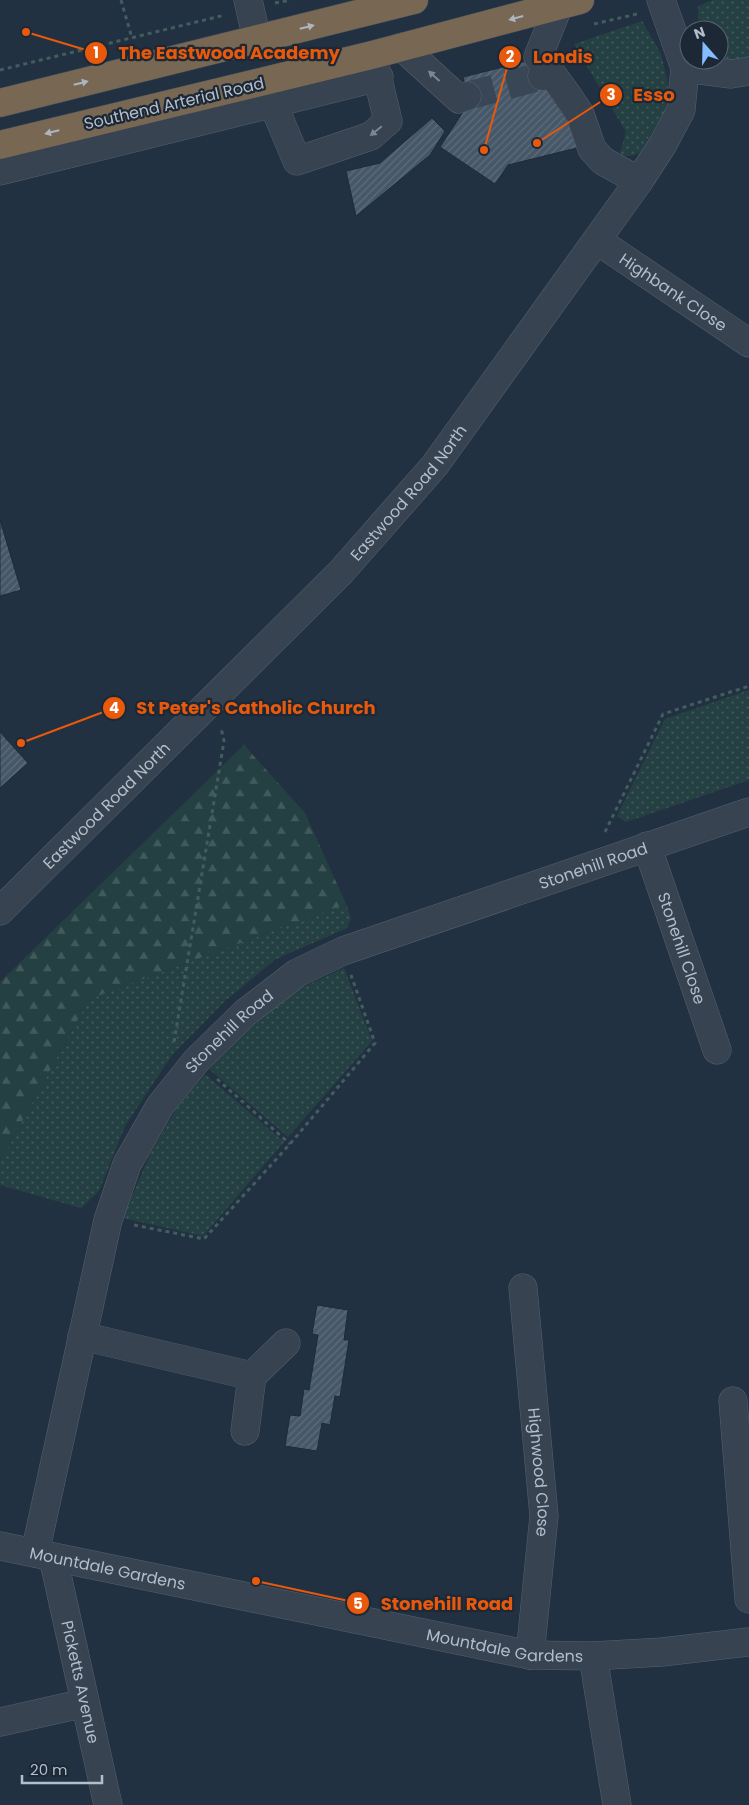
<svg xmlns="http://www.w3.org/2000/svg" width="749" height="1805" font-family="Poppins,sans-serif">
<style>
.grass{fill:url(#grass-dots)}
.forest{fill:url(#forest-firs)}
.building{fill:url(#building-hatch);stroke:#1e2a38}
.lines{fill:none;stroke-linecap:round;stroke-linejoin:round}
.minor-tunnel{stroke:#384656;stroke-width:28;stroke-dasharray:28 14;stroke-linecap:butt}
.minor-casing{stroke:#55616e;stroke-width:29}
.highway-casing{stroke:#424e5b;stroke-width:29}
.path{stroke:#435d5f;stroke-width:3;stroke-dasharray:4 4;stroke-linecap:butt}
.minor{stroke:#374351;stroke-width:28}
.highway{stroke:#776753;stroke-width:28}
.oneway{fill:#adb5bf}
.oneway2{fill:#7b8794}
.labels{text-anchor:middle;stroke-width:4.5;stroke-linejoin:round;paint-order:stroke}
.street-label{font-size:16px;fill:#b3becb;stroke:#1c2836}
.leader{fill:none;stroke:#e8590c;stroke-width:2}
.callout-dot{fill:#e8590c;stroke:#1c2836;stroke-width:2}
.mark-label{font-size:15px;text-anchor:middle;font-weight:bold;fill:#fff}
.callout-label{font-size:18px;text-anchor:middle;font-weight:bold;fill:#e8590c;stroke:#1c2836;stroke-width:4.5;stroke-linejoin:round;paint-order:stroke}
</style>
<defs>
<pattern id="grass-dots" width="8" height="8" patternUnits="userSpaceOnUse" patternTransform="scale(1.25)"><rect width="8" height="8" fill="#254042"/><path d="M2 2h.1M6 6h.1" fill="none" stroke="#425a5c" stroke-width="1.8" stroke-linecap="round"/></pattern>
<pattern id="forest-firs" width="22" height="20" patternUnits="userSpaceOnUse" patternTransform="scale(1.25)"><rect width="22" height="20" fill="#254042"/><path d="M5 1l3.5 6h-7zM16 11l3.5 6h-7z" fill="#425a5c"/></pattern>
<pattern id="building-hatch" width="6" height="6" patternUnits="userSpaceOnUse" patternTransform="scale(1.25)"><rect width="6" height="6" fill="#465768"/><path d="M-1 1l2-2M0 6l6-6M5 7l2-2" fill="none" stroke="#5e6d7c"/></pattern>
</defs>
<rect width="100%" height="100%" fill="#223141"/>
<path class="grass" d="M713,0H749V60L734,63L719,58V30H699L698,6Z
M642,21L661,54L668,84L666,109L640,152L633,156H619L626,132L574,44Z
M749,690V780L626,822L617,816L665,719Z
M346,904L351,918L347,928L276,959L225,1001L172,1055L125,1126L99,1191L81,1208L0,1185V1162L89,999Z
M344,968L372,1041L288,1137L209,1069L241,1034L299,989Z
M205,1074L284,1142L203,1236L123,1218L150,1154L177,1108Z"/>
<path class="forest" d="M244,745L305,813L346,904L89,999L0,1162V982Z"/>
<path class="building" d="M527,61L585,146L508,165L495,184L440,147L469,103L463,77Z
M432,118L445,131L430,155L356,216L346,171L380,163Z
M0,520L21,590L0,596Z
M0,732L28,763L0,788Z
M317,1305L348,1310L344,1340H349L340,1397L335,1396L330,1425L322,1423L317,1451L285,1446L290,1415L300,1416L304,1389L309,1390L318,1335L312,1334Z"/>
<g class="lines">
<path class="minor-tunnel" d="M467,96L542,76"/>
<g class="minor-casing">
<g id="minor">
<path d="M248,0L257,39"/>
<path d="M402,47L459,99L467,96"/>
<path d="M685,68L731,74L749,71"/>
<path d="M552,74L568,96L580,114L592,149L603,161L639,181"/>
<path d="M542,76L552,74L538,57L558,7"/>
<path d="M266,87L297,161L371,136L388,121L373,58"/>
<path d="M0,171L379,77"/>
<path id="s1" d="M598,241L749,343"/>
<path id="s2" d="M647,846L717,1050"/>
<path id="s3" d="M0,911L341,572L435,465L639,181L663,144L681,110L685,68L661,0"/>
<path id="s4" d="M523,1288L544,1516L530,1655"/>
<path d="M82,1336L252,1376"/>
<path d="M733,1401L749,1599"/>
<path d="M245,1431L252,1376L286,1343"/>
<path id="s5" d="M0,1546L530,1655L593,1656L662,1652L749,1642"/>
<path id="s6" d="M35,1553L108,1220L127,1164L160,1106L196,1061L245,1013L297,973L343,951L749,812"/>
<path id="s7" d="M53,1557L108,1805"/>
<path d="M593,1656L617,1805"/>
<path d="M0,1722L85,1703"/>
</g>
</g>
<g class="highway-casing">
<path id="highway" d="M0,103L414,0
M0,145L372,55L580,0"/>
</g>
<path class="path" d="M121,0L132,38
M275,3L291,0
M594,24L637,14
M0,70L225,15
M605,832L663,714L749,686
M174,1042L224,741L221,728
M217,1079L290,1144
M134,1225L204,1239L290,1144L375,1043L351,975"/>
<use href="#minor" class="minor"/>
<use href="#highway" class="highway"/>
</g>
<defs><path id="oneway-solid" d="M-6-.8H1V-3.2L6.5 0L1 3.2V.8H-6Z" transform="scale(1.25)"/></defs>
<g class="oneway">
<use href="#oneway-solid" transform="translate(516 18) rotate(165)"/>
<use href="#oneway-solid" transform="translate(307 27) rotate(-14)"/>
<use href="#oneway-solid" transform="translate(81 83) rotate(-14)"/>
<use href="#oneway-solid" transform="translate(52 132) rotate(166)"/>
</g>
<g class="oneway2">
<use href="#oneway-solid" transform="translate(434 76) rotate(-138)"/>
<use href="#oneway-solid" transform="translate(376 131) rotate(141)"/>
</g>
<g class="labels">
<g class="street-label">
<text transform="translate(174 103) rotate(-13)" y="6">Southend Arterial Road</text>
<text dy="6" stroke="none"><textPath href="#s1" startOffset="91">Highbank Close</textPath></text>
<text dy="6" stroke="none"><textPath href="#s3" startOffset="585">Eastwood Road North</textPath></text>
<text dy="6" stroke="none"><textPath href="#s3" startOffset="150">Eastwood Road North</textPath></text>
<text dy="6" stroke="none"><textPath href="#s6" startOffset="974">Stonehill Road</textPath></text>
<text dy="6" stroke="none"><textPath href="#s2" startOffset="108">Stonehill Close</textPath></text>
<text dy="6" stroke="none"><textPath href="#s6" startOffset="569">Stonehill Road</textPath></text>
<text dy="6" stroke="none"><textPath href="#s4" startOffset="185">Highwood Close</textPath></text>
<text dy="6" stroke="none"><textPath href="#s5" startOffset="110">Mountdale Gardens</textPath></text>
<text dy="6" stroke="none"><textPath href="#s5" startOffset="515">Mountdale Gardens</textPath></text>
<text dy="6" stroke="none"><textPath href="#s7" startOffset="128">Picketts Avenue</textPath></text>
</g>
</g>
<path class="leader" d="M26 32L96 53M484 150L510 57M537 143L611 95M21 743L114 708M256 1581L358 1603"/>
<g class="callout-dot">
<circle cx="26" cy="32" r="5"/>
<circle cx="484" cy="150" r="5"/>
<circle cx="537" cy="143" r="5"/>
<circle cx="21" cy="743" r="5"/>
<circle cx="256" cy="1581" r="5"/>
<circle cx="96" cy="53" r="12"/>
<circle cx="510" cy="57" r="12"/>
<circle cx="611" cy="95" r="12"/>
<circle cx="114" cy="708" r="12"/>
<circle cx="358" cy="1603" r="12"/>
</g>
<g class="mark-label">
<text x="96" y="58">1</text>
<text x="510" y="62">2</text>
<text x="611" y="100">3</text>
<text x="114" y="713">4</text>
<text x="358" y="1609">5</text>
</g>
<g class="callout-label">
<text x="229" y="59">The Eastwood Academy</text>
<text x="563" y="63">Londis</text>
<text x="654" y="101">Esso</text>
<text x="256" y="714">St Peter's Catholic Church</text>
<text x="447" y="1610">Stonehill Road</text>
</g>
<g transform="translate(704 45) rotate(340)"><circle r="24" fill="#1c2836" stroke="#586472"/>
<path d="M0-4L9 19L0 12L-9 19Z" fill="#85bbff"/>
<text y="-8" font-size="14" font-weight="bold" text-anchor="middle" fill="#b3becb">N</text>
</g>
<path d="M22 1775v8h80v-8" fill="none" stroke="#b3becb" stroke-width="2.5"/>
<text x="30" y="1775" font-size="15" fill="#b3becb" stroke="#1c2836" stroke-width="4" paint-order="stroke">20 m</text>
</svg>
